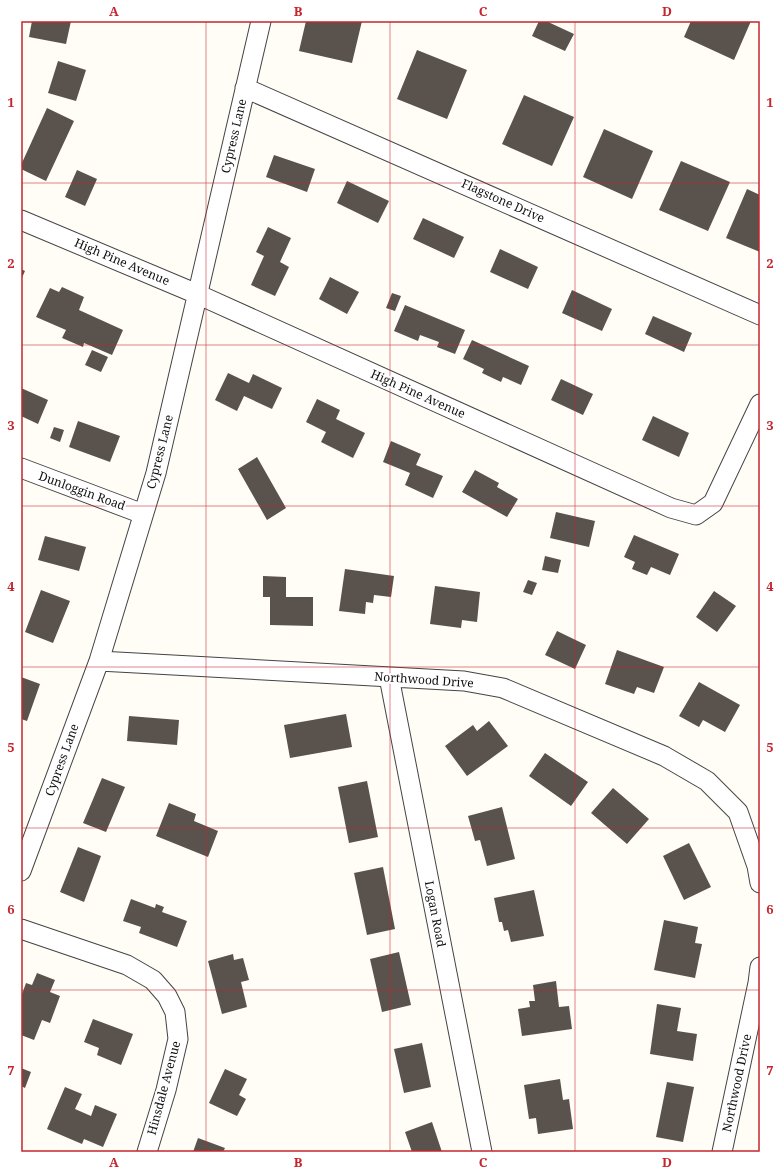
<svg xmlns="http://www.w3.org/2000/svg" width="781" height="1173" font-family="'Noto Serif',serif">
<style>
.building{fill:#5a524d}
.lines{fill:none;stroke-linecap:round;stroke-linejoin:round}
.minor-casing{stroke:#444;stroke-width:21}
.minor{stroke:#fff;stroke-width:19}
.grid{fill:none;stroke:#c4262e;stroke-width:1;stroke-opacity:0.55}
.labels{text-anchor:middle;stroke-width:4;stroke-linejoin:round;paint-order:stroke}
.street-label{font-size:12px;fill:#111;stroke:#fff}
.neatline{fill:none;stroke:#c4262e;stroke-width:1.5}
.grid-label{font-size:13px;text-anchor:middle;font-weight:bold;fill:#c4262e}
</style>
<rect width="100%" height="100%" fill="#fffdf5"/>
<path class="building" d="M32,21H71L66,44L29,37Z
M306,21H362L352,63L299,51Z
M539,21H546L574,34L565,51L532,36Z
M691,21H751L734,60L684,37Z
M417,50L467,70L447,119L397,99Z
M58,61L86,70L76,101L48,93Z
M524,95L574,117L552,166L502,144Z
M47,108L74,121L46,181L21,169V165Z
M604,129L653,151L632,199L583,177Z
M274,155L315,169L307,192L266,177Z
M681,161L730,182L708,231L659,210Z
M77,170L97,179L85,206L65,197Z
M347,181L389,201L378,223L337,203Z
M747,189L760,195V252L726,238Z
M423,218L464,237L454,258L413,239Z
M268,227L291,238L280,262L289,267L275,296L251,285L264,256L256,252Z
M500,249L538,267L528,289L490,272Z
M21,269L25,271L21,280Z
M330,277L359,292L347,314L319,299Z
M62,287L84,297L79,310L123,330L112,355L84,343L83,347L62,338L66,330L36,317L50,288L59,292Z
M572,290L612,309L602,331L562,313Z
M392,293L401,296L395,311L386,308Z
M405,305L465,330L455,354L437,347L439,342L420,335L418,341L394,331Z
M653,316L692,333L684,352L645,334Z
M472,340L529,366L521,385L503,377L501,382L482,373L484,369L463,359Z
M92,350L108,357L101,372L85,365Z
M228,373L249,383L253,374L282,388L272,409L244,396L237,411L215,400Z
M561,379L593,394L583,415L551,400Z
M21,388L48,400L38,424L21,416Z
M317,399L340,410L336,419L365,433L353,458L321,442L326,432L306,422Z
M653,416L689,433L679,457L642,440Z
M78,421L120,436L110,462L69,447Z
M54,427L64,430L60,442L50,438Z
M391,441L421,454L416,465L443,476L433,498L405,485L410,473L383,462Z
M257,457L286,508L267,520L238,469Z
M475,470L499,483L497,487L518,499L507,517L462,492Z
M556,512L595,521L589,547L550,538Z
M634,535L679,554L670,575L651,567L647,575L632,569L635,562L624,557Z
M45,536L86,547L79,571L38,560Z
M545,556L561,560L558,573L542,570Z
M345,569L394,576L391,597L374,595L373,603L366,602L365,614L339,611Z
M263,576L286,577V597H313V626L270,625V597H263Z
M528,580L537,583L532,595L523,592Z
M435,586L480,592L477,622L462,620L461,628L430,624Z
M41,590L70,601L53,643L25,632Z
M714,591L736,606L717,632L696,617Z
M557,631L586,645L575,669L545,655Z
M617,650L664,667L654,693L637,687L634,694L605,684Z
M21,677L40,684L27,721L21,719Z
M699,682L740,705L725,732L703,720L699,727L679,716Z
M346,714L352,747L290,758L284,725Z
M129,716L179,720L177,745L127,741Z
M489,721L508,746L467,776L445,746L473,725L477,731Z
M545,753L588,782L571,806L529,776Z
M102,778L125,787L106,832L83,823Z
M367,781L378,837L349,843L338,787Z
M613,788L649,819L627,844L591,813Z
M169,803L196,814L194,821L218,831L208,857L156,836Z
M502,807L515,859L487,866L480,840L475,841L468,816Z
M689,843L711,887L684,900L663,856Z
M78,847L101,856L84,902L60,892Z
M383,867L395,929L367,935L354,873Z
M534,890L544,936L511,942L508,930L504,931L502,922H499L494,898Z
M131,899L155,908L156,904L164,907L162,912L187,921L177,947L139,933L141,927L123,921Z
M664,920L698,927L695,943L702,944L695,978L654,970Z
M399,952L411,1005L382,1012L370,959Z
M233,954L234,960L243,958L249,980L241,982L247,1007L222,1014L208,961Z
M37,973L55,980L50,992L60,996L50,1023L42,1020L34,1040L21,1035V997L26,983L32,985Z
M556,981L559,1007L569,1006L572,1029L522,1036L518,1009L530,1007L529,1001H535L533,985Z
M657,1004L681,1008L677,1031L697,1034L693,1061L650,1054Z
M93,1019L133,1034L121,1065L97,1055L99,1048L84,1042Z
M422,1043L431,1087L404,1093L394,1049Z
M21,1068L31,1072L25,1088L21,1086Z
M225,1069L247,1079L239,1095L246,1099L237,1116L209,1103Z
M560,1079L563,1100L569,1099L573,1129L538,1134L536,1118L529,1119L524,1085Z
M667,1082L694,1087L683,1142L656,1137Z
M65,1087L82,1094L75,1109L91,1116L95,1105L117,1114L103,1147L84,1139L82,1144L47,1129Z
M432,1122L442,1152H412L405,1132Z
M198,1138L225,1148L223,1152H193Z"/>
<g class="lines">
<g class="minor-casing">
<path id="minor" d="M245,88L760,315
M21,220L197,294L671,508L696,515L713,503L760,404
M21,468L143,514
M99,661L464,681L503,688L664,756L707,781L738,812L757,866L760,883
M389,677L482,1152
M21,871L99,661L156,473L261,21
M21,929L127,965L153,980L167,996L175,1012L178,1039L166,1090L147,1152
M722,1152L758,983L760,967"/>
</g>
<use href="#minor" class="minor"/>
</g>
<path class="grid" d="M206,21V1152M390,21V1152M575,21V1152M21,183H760M21,345H760M21,506H760M21,667H760M21,828H760M21,990H760"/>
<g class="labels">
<g class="street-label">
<text transform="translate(234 136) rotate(-77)" y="4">Cypress Lane</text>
<text transform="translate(503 201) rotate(24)" y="4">Flagstone Drive</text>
<text transform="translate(122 262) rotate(23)" y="4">High Pine Avenue</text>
<text transform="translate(418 394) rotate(24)" y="4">High Pine Avenue</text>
<text transform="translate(160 452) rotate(-76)" y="4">Cypress Lane</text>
<text transform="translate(82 491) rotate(20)" y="4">Dunloggin Road</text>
<text transform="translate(424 680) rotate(4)" y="4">Northwood Drive</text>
<text transform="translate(62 760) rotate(-70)" y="4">Cypress Lane</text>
<text transform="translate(435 914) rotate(79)" y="4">Logan Road</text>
<text transform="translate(737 1083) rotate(-78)" y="4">Northwood Drive</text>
<text transform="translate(164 1088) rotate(-75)" y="4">Hinsdale Avenue</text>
</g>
</g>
<rect width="781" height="1173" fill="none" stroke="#ffffff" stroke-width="44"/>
<rect x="22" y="22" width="737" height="1129" class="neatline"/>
<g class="grid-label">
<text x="114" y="16">A</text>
<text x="298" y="16">B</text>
<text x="483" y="16">C</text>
<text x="667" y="16">D</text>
<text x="11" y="107">1</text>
<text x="770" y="107">1</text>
<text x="11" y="268">2</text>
<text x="770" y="268">2</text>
<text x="11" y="430">3</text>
<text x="770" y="430">3</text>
<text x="11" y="591">4</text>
<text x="770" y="591">4</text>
<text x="11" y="752">5</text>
<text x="770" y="752">5</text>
<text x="11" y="914">6</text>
<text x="770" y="914">6</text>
<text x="11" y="1075">7</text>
<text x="770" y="1075">7</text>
<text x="114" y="1167">A</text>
<text x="298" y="1167">B</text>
<text x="483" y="1167">C</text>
<text x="667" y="1167">D</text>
</g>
</svg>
